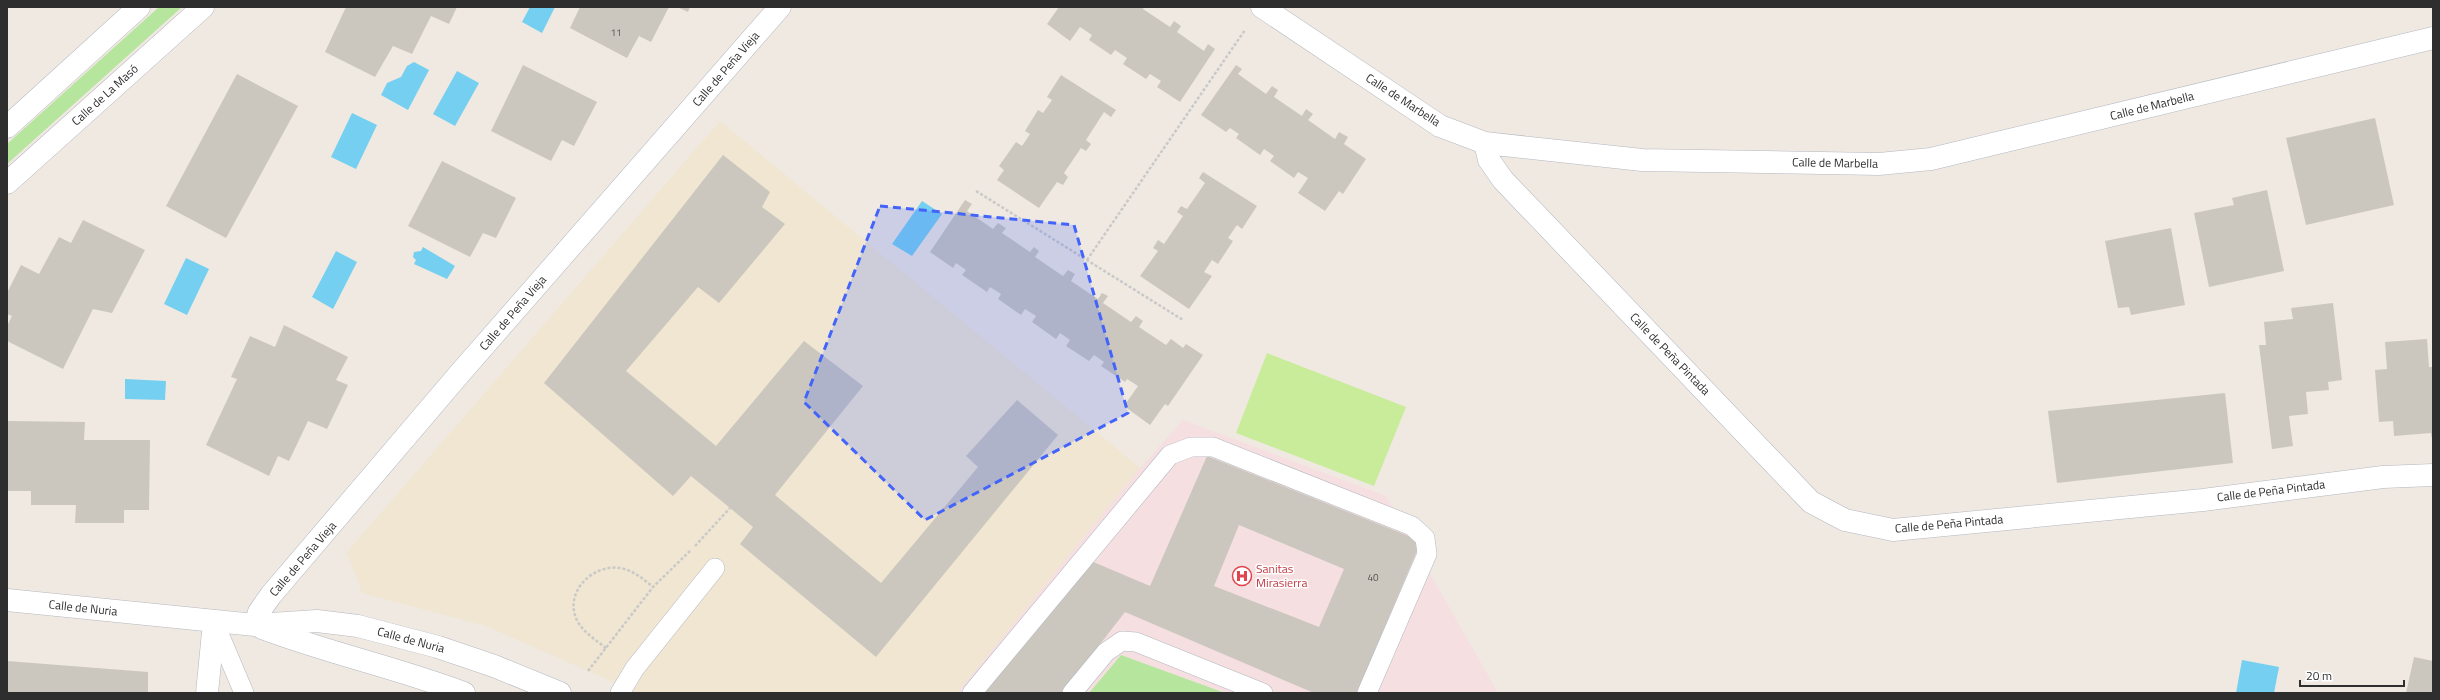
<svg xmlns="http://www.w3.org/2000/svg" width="2440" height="700" font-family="'Titillium Web',sans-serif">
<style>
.education{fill:#f0e6d1}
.medical{fill:#f5dfe0}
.green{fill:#b6e59e}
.pitch{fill:#c9ec9a}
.water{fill:#75cff0}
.building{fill:#cbc7bf;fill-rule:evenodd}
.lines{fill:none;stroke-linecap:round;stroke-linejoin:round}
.lane-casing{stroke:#b4b7c1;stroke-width:20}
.street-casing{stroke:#b4b7c1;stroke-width:23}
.path{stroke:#c9c9c9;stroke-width:2.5;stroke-dasharray:3 2;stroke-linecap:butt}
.lane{stroke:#fff;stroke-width:19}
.street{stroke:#fff;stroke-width:22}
.marked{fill:#4264fb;fill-opacity:0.2;stroke:#4264fb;stroke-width:3;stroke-dasharray:8 5;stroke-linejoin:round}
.labels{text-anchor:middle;stroke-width:3;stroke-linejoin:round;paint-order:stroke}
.number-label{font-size:10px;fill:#555452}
.street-label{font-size:12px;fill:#2e2e2e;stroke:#fff}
.health-label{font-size:12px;fill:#be3a42;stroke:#fff;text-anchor:start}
</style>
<rect width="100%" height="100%" fill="#efe9e1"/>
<path class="education" d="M720,121L1140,468L957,693H638L486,626L362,593L347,552Z"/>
<path class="medical" d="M1183,420L1386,496L1498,693H1225L1121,655L1089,693H957L1140,468Z"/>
<path class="green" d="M159,7H182L7,164V144Z
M1121,655L1225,693H1089Z"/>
<path class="pitch" d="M1267,353L1406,407L1374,486L1236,433Z"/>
<path class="water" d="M530,7H555L542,33L522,22Z
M414,62L429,70L408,110L381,95L387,83L401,77L407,66Z
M457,71L479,83L455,126L433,114Z
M352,113L377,125L356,169L331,157Z
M922,201L942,214L912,256L892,244Z
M423,247L455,266L447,279L414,264L416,260L413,257L414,252L421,251Z
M336,251L357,262L333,309L312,297Z
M186,258L209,269L187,315L164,304Z
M125,379L166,381L165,400L125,399Z
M2242,660L2279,667L2274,693H2236Z"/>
<path class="building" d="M346,7H457L449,24L431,16L412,54L393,46L375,77L325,52Z
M580,7H669L651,42L639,36L627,58L570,28Z
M677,7H690L688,12Z
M1059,7H1144L1143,9L1170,27L1174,21L1181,26L1177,32L1204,51L1208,44L1215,49L1180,102L1157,87L1161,81L1150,74L1146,79L1123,64L1127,58L1115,50L1111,55L1089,40L1092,35L1080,27L1070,41L1047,24Z
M523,65L597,102L574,146L562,140L551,161L491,131Z
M1236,65L1242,69L1238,74L1266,94L1272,86L1278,90L1274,97L1302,116L1306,109L1313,114L1308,120L1335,139L1339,132L1348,137L1344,144L1366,159L1343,194L1339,191L1325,211L1298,193L1308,178L1298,172L1294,178L1270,161L1274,156L1264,149L1260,155L1236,138L1239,134L1230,128L1226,132L1201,115Z
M237,74L298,106L226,238L166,206Z
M1061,75L1116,110L1111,117L1104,112L1086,140L1091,144L1086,151L1081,148L1064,173L1068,177L1063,185L1057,182L1039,208L997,180L1004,170L999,166L1016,142L1022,146L1030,134L1025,131L1038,110L1043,113L1052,100L1047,97Z
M2375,118L2394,205L2306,225L2286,138Z
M723,155L770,192L762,207L785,224L719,303L698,287L626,371L716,446L804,341L863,386L775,495L881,583L978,467L966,456L1017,400L1058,435L876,657L740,544L753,527L730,508L691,476L673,496L544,383Z
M442,161L516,198L496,238L483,233L470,257L408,226Z
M1203,172L1257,206L1242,229L1237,225L1228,238L1233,241L1218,264L1212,260L1204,272L1212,276L1189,309L1140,276L1158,251L1153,248L1158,240L1164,244L1183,216L1177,212L1181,206L1187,209L1205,183L1199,178Z
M2267,190L2284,271L2209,287L2194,213L2234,205L2232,198Z
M965,200L972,204L967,211L993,229L998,223L1006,228L1002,233L1030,252L1034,247L1039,251L1035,257L1063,276L1068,270L1075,274L1071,281L1098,299L1102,293L1108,296L1103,303L1131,322L1136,316L1143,321L1139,327L1166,345L1171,339L1183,348L1186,344L1203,355L1168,406L1165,404L1150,425L1124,406L1138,386L1127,379L1125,382L1101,366L1104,362L1094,355L1089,361L1066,346L1070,340L1060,333L1056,339L1032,322L1036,316L1025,309L1021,315L998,299L1001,294L990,287L987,292L962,275L966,270L956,263L953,268L930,252Z
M83,220L145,250L112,313L93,309L63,369L7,341V326L12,316L7,314V293L21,265L39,274L59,237L71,243Z
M2171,228L2185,305L2131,315L2129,307L2118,308L2105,241Z
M2333,303L2342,380L2328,382L2329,390L2306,392L2308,414L2289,416L2293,446L2272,449L2259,345H2266L2264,322L2293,319L2291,308Z
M284,325L348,357L336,380L348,385L327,429L308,421L289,461L278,456L269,476L206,445L237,379L231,377L250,336L275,347Z
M2427,339L2429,367H2432L2433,375V445L2431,433L2394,436L2393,421L2379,422L2375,370L2387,369L2385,342Z
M2225,393L2233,463L2057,483L2048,411Z
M8,421L85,422L84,440H150L149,510H124V523H75L76,505H31V491H7Z
M1207,456L1421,541L1357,693H1314L1125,612L1062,693H980L1091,561L1150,586ZM1239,525L1344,569L1319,627L1214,586Z
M2414,657L2433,661V693H2406Z
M7,661L148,672V693H7Z"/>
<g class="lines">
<g class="lane-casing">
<path id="lane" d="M214,622L244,693
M620,693L635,668L715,568
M972,693L1170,455L1191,447H1213L1412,526L1425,538L1427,554L1367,693
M1072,693L1106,652L1122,641L1136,642L1263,693"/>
</g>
<g class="street-casing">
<path id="street" d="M1262,7L1440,126L1485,143L1642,160L1879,164L1931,159L2433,38
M7,127L139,7
M1485,143L1489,160L1503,180L1811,502L1845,520L1893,530L2203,500L2383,477L2433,475
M7,183L203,7
M7,600L255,625L317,621L358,626L438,647L494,666L560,693
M255,625L259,612L271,595L461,372L780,7
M262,628C328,653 398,668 464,693
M207,693L214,622"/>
</g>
<path class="path" d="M976,191L1183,320
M1087,260L1245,30
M695,546L730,508
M606,648C596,640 581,631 576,618C565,591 593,564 620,568C633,570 643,579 653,587
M588,671L653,587L690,551"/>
<use href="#lane" class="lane"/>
<use href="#street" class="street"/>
</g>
<path class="marked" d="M880,206L1074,225L1128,413L925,520L804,402Z"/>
<defs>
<g id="hospital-ring" transform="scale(1)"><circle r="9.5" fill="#fff" stroke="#e0444e" stroke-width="1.5"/><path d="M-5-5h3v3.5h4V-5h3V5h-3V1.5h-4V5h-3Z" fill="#e0444e"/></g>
</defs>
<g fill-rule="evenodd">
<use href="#hospital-ring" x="1242" y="576"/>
</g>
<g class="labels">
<g class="number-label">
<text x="616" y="36">11</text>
<text x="1373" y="581">40</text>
</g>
<g class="street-label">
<text transform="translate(726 69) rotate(-49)" y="4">Calle de Peña Vieja</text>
<text transform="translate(105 95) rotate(-42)" y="4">Calle de La Masó</text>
<text transform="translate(1403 100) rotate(33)" y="4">Calle de Marbella</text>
<text transform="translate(2152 106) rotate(-14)" y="4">Calle de Marbella</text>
<text transform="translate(1835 163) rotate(1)" y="4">Calle de Marbella</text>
<text transform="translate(513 313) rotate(-49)" y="4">Calle de Peña Vieja</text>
<text transform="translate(1670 354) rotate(46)" y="4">Calle de Peña Pintada</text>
<text transform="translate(2271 491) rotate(-7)" y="4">Calle de Peña Pintada</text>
<text transform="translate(1949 524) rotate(-5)" y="4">Calle de Peña Pintada</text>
<text transform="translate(303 559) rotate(-49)" y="4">Calle de Peña Vieja</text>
<text transform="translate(83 608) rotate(6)" y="4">Calle de Nuria</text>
<text transform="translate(411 640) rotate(15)" y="4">Calle de Nuria</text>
</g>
<g class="health-label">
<text x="1256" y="573">Sanitas<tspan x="1256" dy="14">Mirasierra</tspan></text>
</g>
</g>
<rect width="2440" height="700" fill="none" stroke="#2e2e2e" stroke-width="16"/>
<path d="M2300 680v6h104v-6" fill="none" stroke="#2e2e2e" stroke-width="2"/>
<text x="2306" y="680" font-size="12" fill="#2e2e2e" stroke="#ffffff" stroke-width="3" paint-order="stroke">20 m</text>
</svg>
